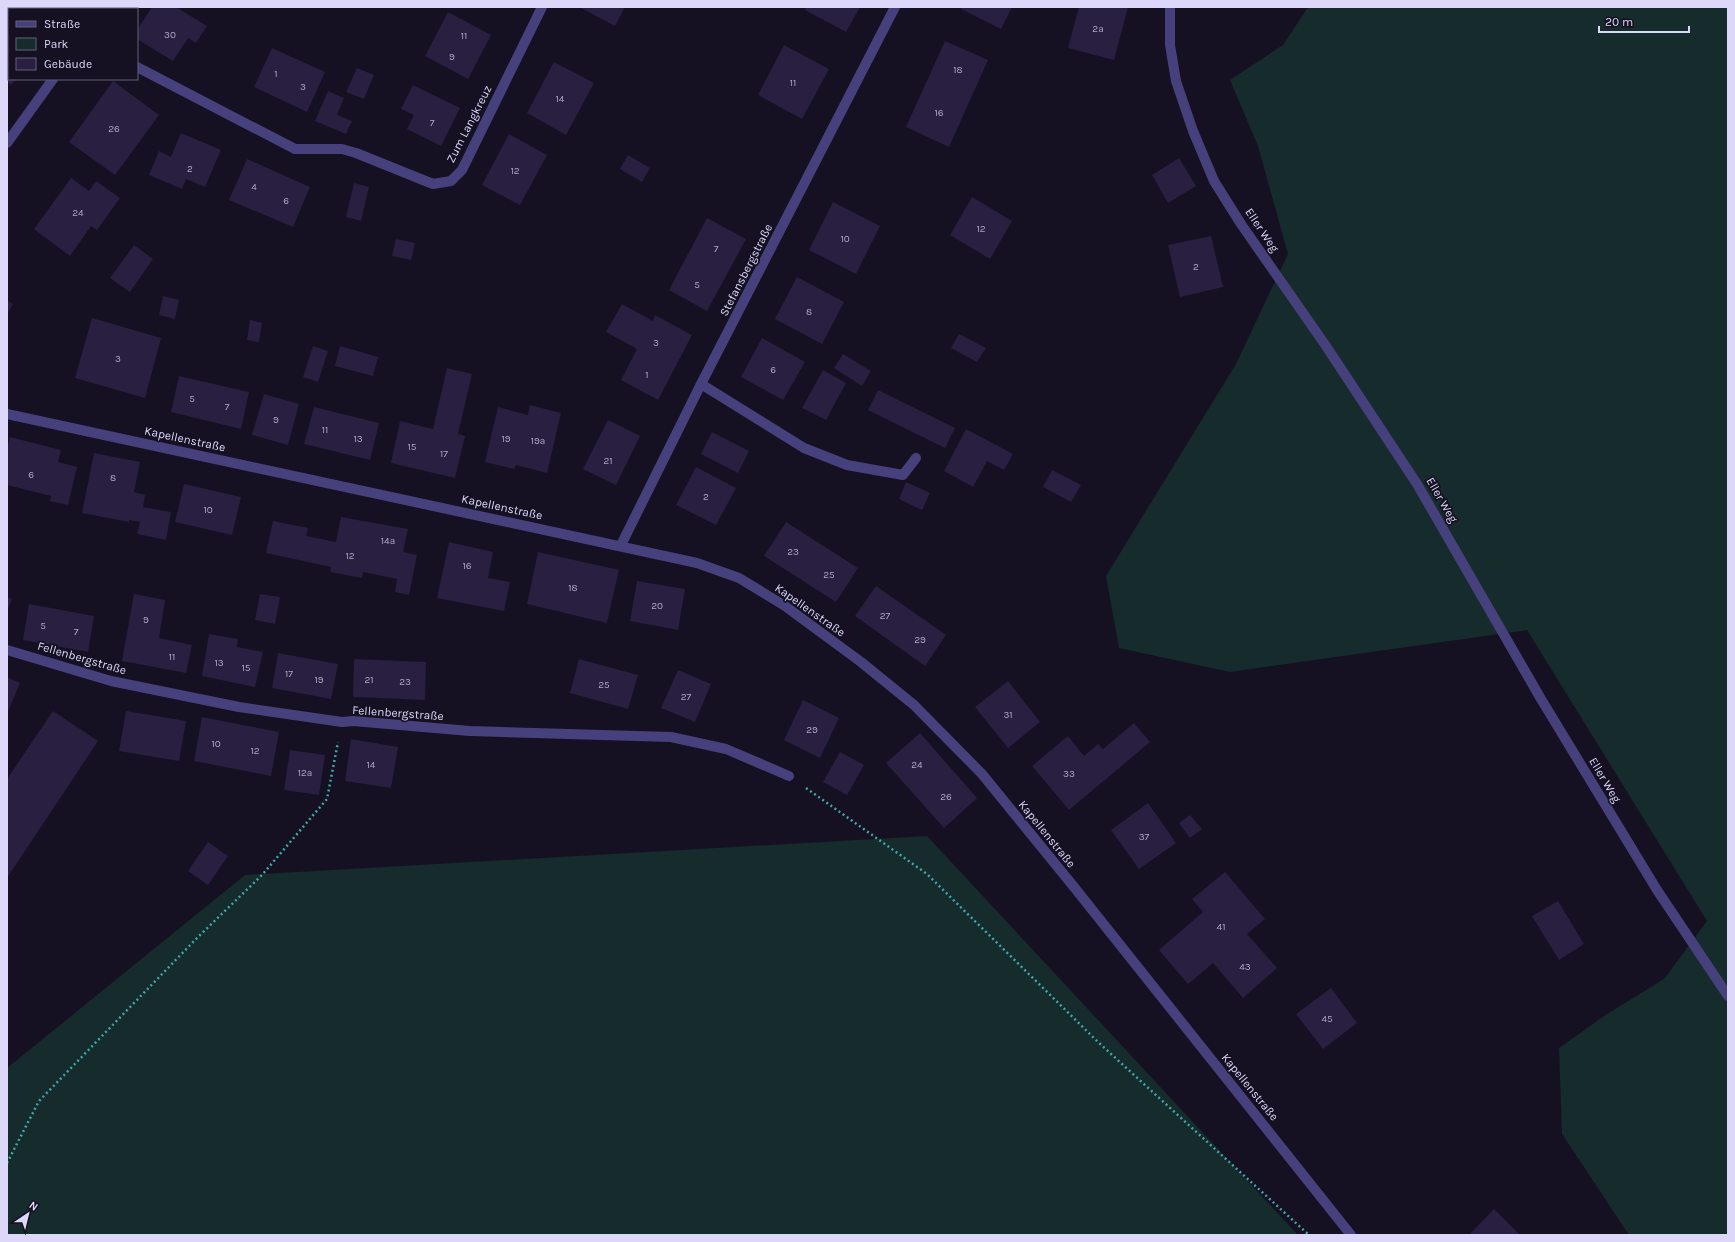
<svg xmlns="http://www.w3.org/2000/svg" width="1735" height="1242" font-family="Karla,sans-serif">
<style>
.green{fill:#152b2c}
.building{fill:#281f41}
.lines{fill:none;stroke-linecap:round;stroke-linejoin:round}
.path{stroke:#3da8a7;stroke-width:2.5;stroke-dasharray:2 3;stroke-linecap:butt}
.minor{stroke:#46417c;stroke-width:10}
.labels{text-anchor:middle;stroke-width:3.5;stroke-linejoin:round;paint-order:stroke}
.number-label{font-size:10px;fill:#b0a9cc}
.street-label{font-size:12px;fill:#ddd7fa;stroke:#151122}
</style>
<rect width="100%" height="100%" fill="#151122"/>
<path class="green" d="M1308,7H1728V1235H1629L1562,1134L1559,1048L1607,1014L1664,979L1707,921L1527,630L1230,672L1119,648L1106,576L1236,364L1288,254L1258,146L1230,80L1283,45Z
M927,836L1298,1235H7V1068L245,875Z"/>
<path class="building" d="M152,7H176L207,26L196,43L188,38L173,61L137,39V30Z
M579,7H625L615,26Z
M806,7H860L846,32L805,10Z
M962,7H1012L1001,29L961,9Z
M1079,7H1128L1114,60L1068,48Z
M448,12L491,35L468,79L425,56Z
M945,41L988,60L949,147L906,127Z
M784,45L829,69L802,119L758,95Z
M272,48L325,72L307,112L254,87Z
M7,60L9,61V79H16L11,85L7,82Z
M554,62L594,83L566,135L527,113Z
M357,68L374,75L364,99L346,92Z
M113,81L159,115L115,175L69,142Z
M413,85L460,108L441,146L407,129L414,115L401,109Z
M328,91L344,98L337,115L352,121L346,134L315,121Z
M181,133L221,150L205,187L186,179L182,189L149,175L159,151L171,157Z
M509,134L547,155L520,205L482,185Z
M628,155L650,168L642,182L620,169Z
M1179,158L1196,186L1168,203L1152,175Z
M247,159L310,187L293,227L229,200Z
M71,178L89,191L96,181L120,198L97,230L91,226L70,256L34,229Z
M354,183L369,187L361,221L346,217Z
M972,197L1012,221L990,259L950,235Z
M833,202L880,226L856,274L809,250Z
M707,218L746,239L707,311L669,290Z
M1211,236L1223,287L1180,297L1168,245Z
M396,239L415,243L411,260L392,256Z
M134,245L153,259L130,292L110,278Z
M797,277L844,302L822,344L775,319Z
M163,296L179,300L175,319L159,315Z
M7,300L13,304L7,314Z
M622,304L653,321L655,315L692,335L658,400L621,380L637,349L606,332Z
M92,318L161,338L145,398L75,378Z
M250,320L262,323L259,342L247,340Z
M959,334L986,348L977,362L951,348Z
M762,338L805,362L783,400L741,377Z
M313,346L328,351L318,382L303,377Z
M340,346L378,357L373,376L335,366Z
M843,354L871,371L862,386L834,368Z
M447,368L472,374L458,434L465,436L455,478L391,463L400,421L433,429Z
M823,370L846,383L826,420L802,408Z
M179,376L249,392L241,429L171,412Z
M878,390L955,428L945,448L868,410Z
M264,394L299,404L288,445L252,435Z
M530,405L561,413L547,473L516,465L514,469L485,462L498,407L528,415Z
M314,407L379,423L370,460L304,444Z
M608,420L640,436L616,485L583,469Z
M966,429L1013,454L1004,470L987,461L973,487L944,471Z
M712,432L749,451L738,473L701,454Z
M10,437L61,450L58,462L77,467L68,505L50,501L51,496L7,485V449Z
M94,453L140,462L134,492L145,495L143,507L171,512L166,540L137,534L140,522L129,520V522L82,513Z
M696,467L736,488L716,525L676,505Z
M1052,470L1081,485L1071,502L1043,487Z
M906,482L930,493L922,510L899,499Z
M184,484L241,497L232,535L175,522Z
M341,517L408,529L403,552L417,555L409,595L395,592L397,579L363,572L362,578L330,572L331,567L266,553L273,521L308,528L306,536L336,542Z
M786,522L858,568L836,602L764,556Z
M449,542L493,552L488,578L510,582L504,611L437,598Z
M538,552L619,570L607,623L527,604Z
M637,581L685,589L678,630L630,621Z
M876,586L946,635L925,666L855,616Z
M134,594L165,600L159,638L192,645L186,673L122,661Z
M260,594L280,597L275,624L255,620Z
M7,597L12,599L7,611Z
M29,604L94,616L88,652L23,640Z
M209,634L238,639L237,647L263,652L255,687L202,676Z
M278,653L338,664L331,699L272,688Z
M354,659L426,662L425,700L353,697Z
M579,659L638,675L628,709L570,693Z
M678,670L711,684L695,722L661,708Z
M7,677L20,683L7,714Z
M1008,681L1040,722L1008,748L975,707Z
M803,700L839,718L820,758L784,740Z
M53,711L98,741L7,878V779Z
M126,711L186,721L179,761L119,751Z
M202,717L279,732L271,776L194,761Z
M1134,723L1150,742L1069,810L1032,766L1068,736L1084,756L1098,744L1103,749Z
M920,733L977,798L944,828L886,763Z
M351,739L398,747L391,788L345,781Z
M290,750L325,755L319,795L284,790Z
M840,752L864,765L847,795L823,782Z
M1148,803L1176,843L1139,869L1111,830Z
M1190,815L1202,829L1190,838L1179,823Z
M208,842L228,856L208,885L188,871Z
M1225,872L1265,919L1247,934L1277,968L1243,998L1213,963L1188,984L1159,950L1203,912L1192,899Z
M1558,901L1584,944L1559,960L1532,916Z
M1331,988L1357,1023L1323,1049L1296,1014Z
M1494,1209L1520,1235H1469Z"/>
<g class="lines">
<path class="path" d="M806,788L927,874L1098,1042L1309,1235
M7,1163L39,1101L198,937L262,875L327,799L338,742"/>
<path class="minor" d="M1170,7V45L1176,81L1193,131L1214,181L1241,224L1326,346L1417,484L1541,699L1657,890L1728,996
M102,9L103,7
M137,67L295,149H342L356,153L433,184L451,181L462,170L542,7
M7,143L53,79
M701,384L804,448L847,465L903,475L916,458
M7,414L697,563L739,578L785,606L861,662L914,705L982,774L1074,887L1351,1235
M621,545L701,384L895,7
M7,650L111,681L239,707L342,722L353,721L470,731L671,737L726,749L789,776"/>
</g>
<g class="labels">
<g class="number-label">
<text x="1098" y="32">2a</text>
<text x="170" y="38">30</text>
<text x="464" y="39">11</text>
<text x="452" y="60">9</text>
<text x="958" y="73">18</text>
<text x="276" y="77">1</text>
<text x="793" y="86">11</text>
<text x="303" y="90">3</text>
<text x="560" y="102">14</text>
<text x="939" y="116">16</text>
<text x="432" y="126">7</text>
<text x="114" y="132">26</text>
<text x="190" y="172">2</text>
<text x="515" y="174">12</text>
<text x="254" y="190">4</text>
<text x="286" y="204">6</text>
<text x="78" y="216">24</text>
<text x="981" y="232">12</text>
<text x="845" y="242">10</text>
<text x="716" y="252">7</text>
<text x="1196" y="270">2</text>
<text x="697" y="288">5</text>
<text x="809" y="315">8</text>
<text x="656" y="346">3</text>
<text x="118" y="362">3</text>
<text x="773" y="373">6</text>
<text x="647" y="378">1</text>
<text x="192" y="402">5</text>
<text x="227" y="410">7</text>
<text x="276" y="423">9</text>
<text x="325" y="433">11</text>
<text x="358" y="442">13</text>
<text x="506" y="442">19</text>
<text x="538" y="444">19a</text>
<text x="412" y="450">15</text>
<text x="444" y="457">17</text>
<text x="608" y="464">21</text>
<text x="31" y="478">6</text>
<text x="113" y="481">8</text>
<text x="706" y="500">2</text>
<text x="208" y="513">10</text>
<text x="388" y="544">14a</text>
<text x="793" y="555">23</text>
<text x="350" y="559">12</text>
<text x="467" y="569">16</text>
<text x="829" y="578">25</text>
<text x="573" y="591">18</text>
<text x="657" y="609">20</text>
<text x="885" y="619">27</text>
<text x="146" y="623">9</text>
<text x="43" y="629">5</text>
<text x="76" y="635">7</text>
<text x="920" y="643">29</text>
<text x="172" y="660">11</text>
<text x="219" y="666">13</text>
<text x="246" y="671">15</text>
<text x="289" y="677">17</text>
<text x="319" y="683">19</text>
<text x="369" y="683">21</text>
<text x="405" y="685">23</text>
<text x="604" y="688">25</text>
<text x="686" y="700">27</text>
<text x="1008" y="718">31</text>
<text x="812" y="733">29</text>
<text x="216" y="747">10</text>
<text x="255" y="754">12</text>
<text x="371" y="768">14</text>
<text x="917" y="768">24</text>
<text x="305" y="776">12a</text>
<text x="1069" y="777">33</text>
<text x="946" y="800">26</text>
<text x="1144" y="840">37</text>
<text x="1221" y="930">41</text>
<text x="1245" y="970">43</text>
<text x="1327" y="1022">45</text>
</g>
<g class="street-label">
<text transform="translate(469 124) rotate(-63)" y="4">Zum Langkreuz</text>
<text transform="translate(1262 230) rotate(56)" y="4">Eller Weg</text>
<text transform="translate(746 270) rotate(-63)" y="4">Stefansbergstraße</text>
<text transform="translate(185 439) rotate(12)" y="4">Kapellenstraße</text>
<text transform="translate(1442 500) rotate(60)" y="4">Eller Weg</text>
<text transform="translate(502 507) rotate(12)" y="4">Kapellenstraße</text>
<text transform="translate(810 610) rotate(35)" y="4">Kapellenstraße</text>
<text transform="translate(82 658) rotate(16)" y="4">Fellenbergstraße</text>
<text transform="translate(398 713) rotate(4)" y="4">Fellenbergstraße</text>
<text transform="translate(1605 780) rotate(59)" y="4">Eller Weg</text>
<text transform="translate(1047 834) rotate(51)" y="4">Kapellenstraße</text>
<text transform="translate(1250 1087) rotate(51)" y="4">Kapellenstraße</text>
</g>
</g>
<rect width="1735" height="1242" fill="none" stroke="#ddd7fa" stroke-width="16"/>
<rect x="8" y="8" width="130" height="72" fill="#151122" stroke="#656078"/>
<rect x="16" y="21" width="20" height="6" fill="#46417c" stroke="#656078"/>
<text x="44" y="28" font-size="12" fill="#ddd7fa">Straße</text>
<rect x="16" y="38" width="20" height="12" fill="#152b2c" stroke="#656078"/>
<text x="44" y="48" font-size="12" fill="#ddd7fa">Park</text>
<rect x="16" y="58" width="20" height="12" fill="#281f41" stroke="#656078"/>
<text x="44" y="68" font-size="12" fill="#ddd7fa">Gebäude</text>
<g transform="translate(28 1214) rotate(35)" stroke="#151122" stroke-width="3" paint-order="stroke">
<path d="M0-3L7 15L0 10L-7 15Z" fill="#ddd7fa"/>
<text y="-6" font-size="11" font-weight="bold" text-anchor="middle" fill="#ddd7fa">N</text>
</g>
<path d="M1599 26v6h90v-6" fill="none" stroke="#ddd7fa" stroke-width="2"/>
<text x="1605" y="26" font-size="12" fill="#ddd7fa" stroke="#151122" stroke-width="3" paint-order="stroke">20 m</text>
</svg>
